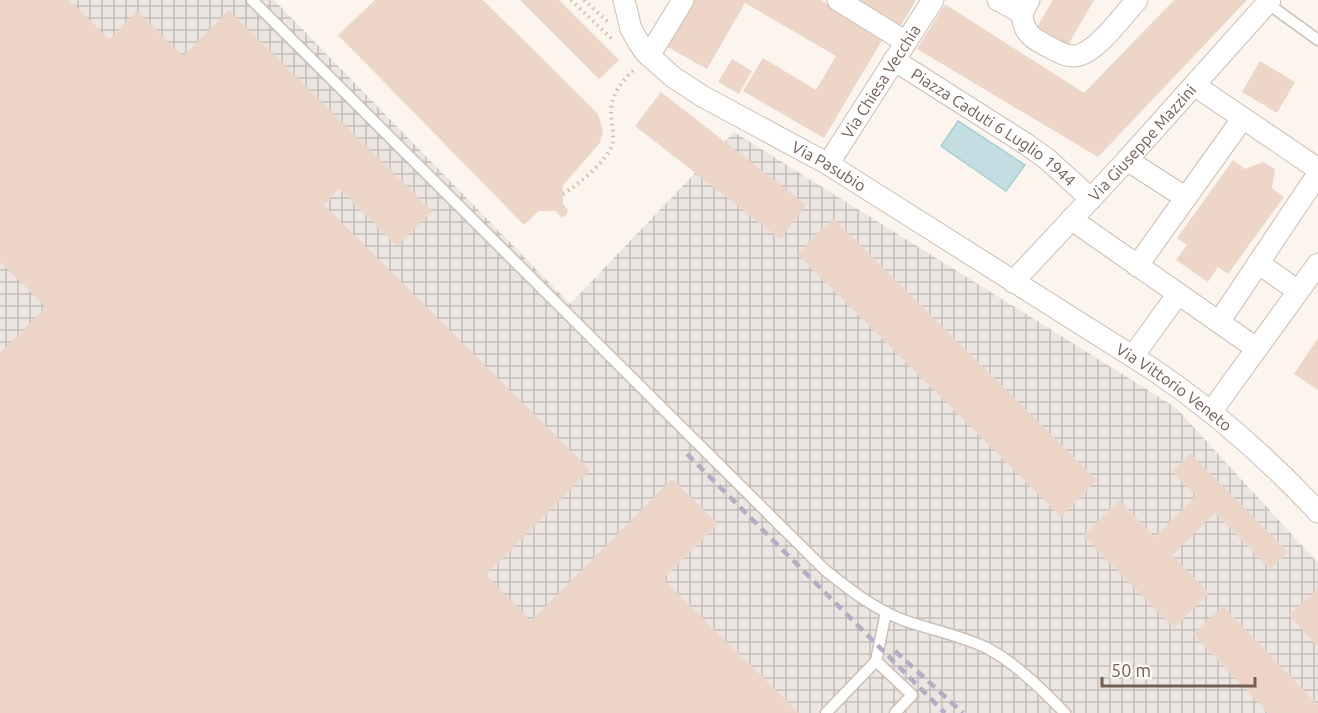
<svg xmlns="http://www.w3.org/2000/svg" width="1318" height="713" font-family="Ubuntu,sans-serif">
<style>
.industrial{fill:url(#industrial-grid)}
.water{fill:#c3dee3;stroke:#aacdd3;stroke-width:1.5}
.building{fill:#edd6c8}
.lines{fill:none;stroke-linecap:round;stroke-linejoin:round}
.lane-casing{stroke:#ccbeb3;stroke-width:13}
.street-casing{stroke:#ccbeb3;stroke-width:23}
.path{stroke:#d3baaa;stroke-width:4;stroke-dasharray:1.5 4.5;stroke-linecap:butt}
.lane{stroke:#fff;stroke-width:10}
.street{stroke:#fff;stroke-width:21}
.rail{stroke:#b9abc5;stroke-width:4.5;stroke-dasharray:9 6;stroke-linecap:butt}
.labels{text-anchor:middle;stroke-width:5;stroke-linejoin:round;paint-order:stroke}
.street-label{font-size:16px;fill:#745e52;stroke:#fdf9f3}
</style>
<defs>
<pattern id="industrial-grid" width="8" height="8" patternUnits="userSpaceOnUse" patternTransform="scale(1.5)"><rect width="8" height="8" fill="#ebe6e1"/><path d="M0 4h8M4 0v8" fill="none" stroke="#c3beb9"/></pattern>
</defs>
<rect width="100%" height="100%" fill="#fbf5ed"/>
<path class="industrial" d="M0,0H274L570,304L734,132L1175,407L1318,563V713H0Z"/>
<path class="water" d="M958,121L1025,165L1006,191L941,146Z"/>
<path class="building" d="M0,0H69L109,39L137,11L183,56L229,10L432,211L397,246L339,189L324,205L590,470L486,575L531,621L672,479L718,524L663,579L799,713H0V353L46,307L0,262Z
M375,0H483L598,114L603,131L600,143L563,185V204L568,210L566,216L561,217L556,211H539L524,225L338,35Z
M520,0H559L619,60L599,79Z
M693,0H821L884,37L824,138L743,91L763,58L816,90L836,56L745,3L707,69L666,46Z
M851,0H916L899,29Z
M1053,0H1094L1068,45L1037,27Z
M1174,0H1247L1098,157L917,49L945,4L1084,93Z
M732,59L752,71L739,94L718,82Z
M1260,61L1295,82L1277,113L1242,92Z
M661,92L806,205L780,239L635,126Z
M1233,160L1245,169L1263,162L1275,169L1272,188L1284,197L1228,274L1218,267L1208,282L1176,260L1187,245L1177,238Z
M833,218L1097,480L1061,517L797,254Z
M1318,338V390L1294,374Z
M1190,453L1288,552L1270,569L1215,513L1172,555L1209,593L1174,628L1083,536L1119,500L1155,537L1196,496L1172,472Z
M1318,588V647L1289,615Z
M1223,606L1318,705V713H1268L1193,634Z"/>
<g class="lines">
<g class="lane-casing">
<path id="lane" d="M252,0L825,570C849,589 874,609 903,620C931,630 960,635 987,648C1017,664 1041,689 1065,713
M1267,3L1318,40
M876,661L912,695L895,713
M826,713L876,661L886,612"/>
</g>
<g class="street-casing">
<g id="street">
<path id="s1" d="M624,0L631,29L639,43L645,52L673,77L702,96L828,164L1154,370C1214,411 1269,459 1318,512"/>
<path d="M838,0L906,42"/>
<path d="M998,0L1022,13"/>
<path d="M1029,0L1022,13C1023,31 1030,37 1045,45C1054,49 1065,57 1075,56C1096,54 1123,15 1137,0"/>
<path d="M649,56L683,0"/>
<path id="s2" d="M894,60L1026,144L1047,159L1091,199"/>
<path d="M1194,85L1318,169"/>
<path d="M1127,160L1186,198"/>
<path id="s3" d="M828,164L933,0"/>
<path d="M1071,219L1256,348"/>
<path d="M1258,263L1298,291"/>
<path d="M1137,266L1243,118"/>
<path id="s4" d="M1013,282L1127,160L1270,0"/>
<path d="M1219,322L1318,174"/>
<path d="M1133,356L1178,294"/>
<path d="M1211,412L1318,264"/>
</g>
</g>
<path class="path" d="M571,0L612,39
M584,0L608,22
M563,194C578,185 607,161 612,145C615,134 611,123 611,112C611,95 623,79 635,69"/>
<use href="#lane" class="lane"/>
<use href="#street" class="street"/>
<path class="rail" d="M687,454L945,713
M895,651L963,713"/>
</g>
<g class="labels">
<g class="street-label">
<text dy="6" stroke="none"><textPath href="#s3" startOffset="98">Via Chiesa Vecchia</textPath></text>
<text dy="6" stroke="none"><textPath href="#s2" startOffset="120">Piazza Caduti 6 Luglio 1944</textPath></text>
<text dy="6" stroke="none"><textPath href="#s4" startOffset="190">Via Giuseppe Mazzini</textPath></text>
<text dy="6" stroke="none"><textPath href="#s1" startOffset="274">Via Pasubio</textPath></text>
<text dy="6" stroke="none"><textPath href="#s1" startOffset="684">Via Vittorio Veneto</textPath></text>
</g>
</g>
<path d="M1102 677v9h153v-9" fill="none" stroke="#745e52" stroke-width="3"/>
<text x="1111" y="677" font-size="18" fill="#745e52" stroke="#fdf9f3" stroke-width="4.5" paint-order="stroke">50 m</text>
</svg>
